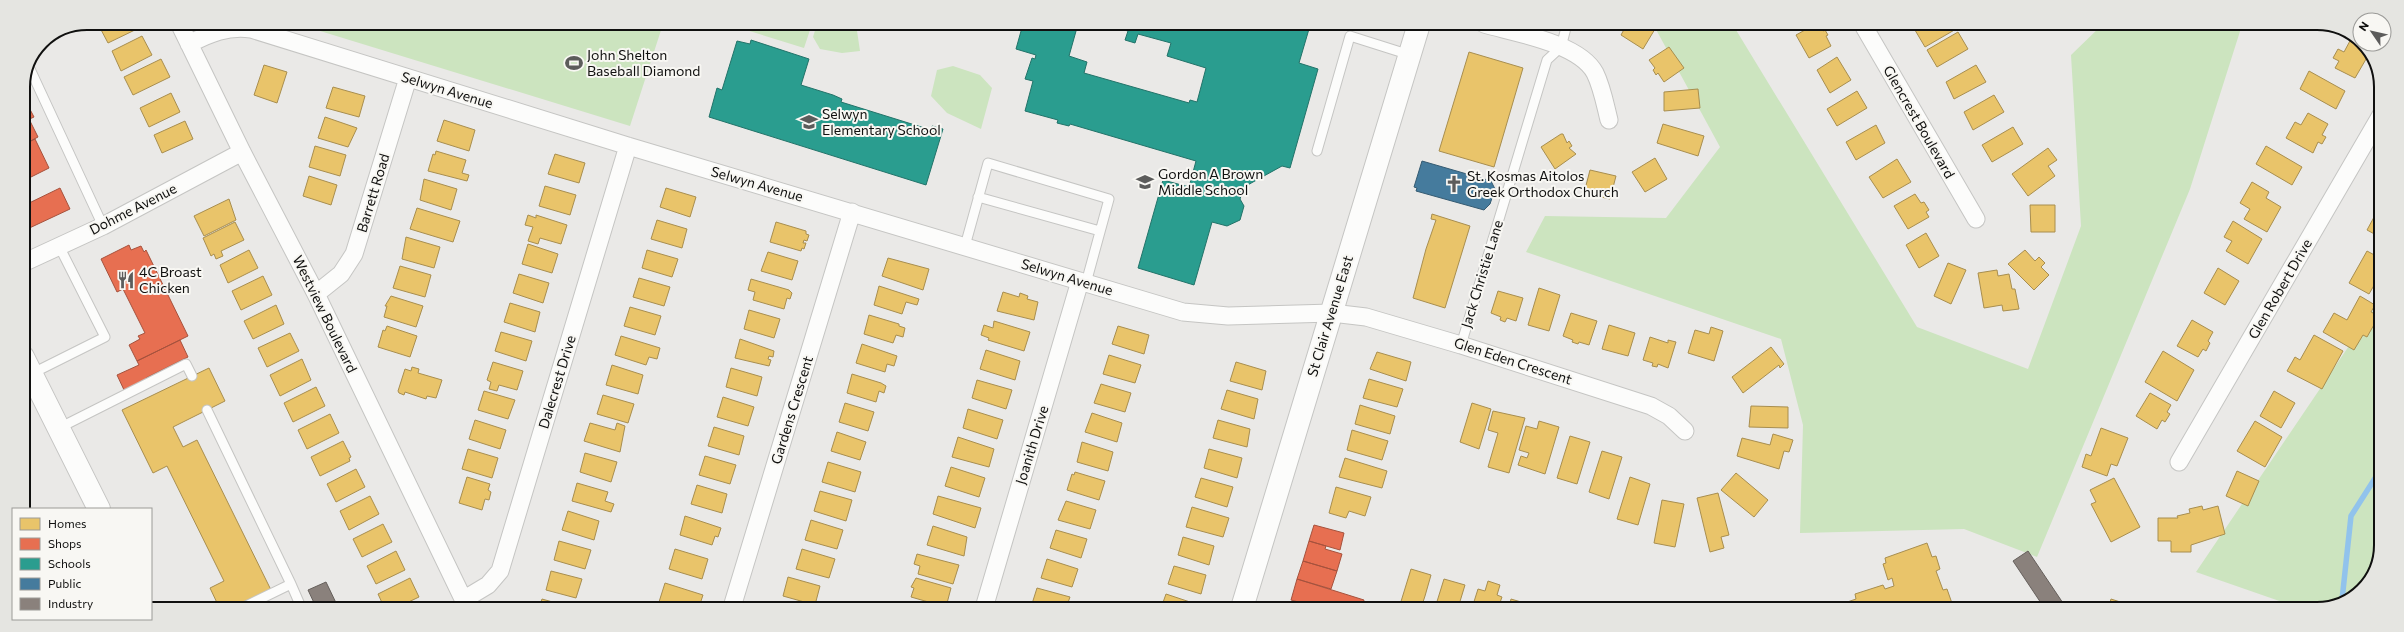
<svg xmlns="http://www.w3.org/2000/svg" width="2404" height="632" font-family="Commissioner,sans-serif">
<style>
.green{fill:#cce4bf}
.homes{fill:#e9c46a;stroke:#a88e4f}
.shops{fill:#e76f51;stroke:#a6523d}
.schools{fill:#2a9d8f;stroke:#227369}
.public{fill:#457b9d;stroke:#355b72}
.industry{fill:#8a817c;stroke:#655f5b}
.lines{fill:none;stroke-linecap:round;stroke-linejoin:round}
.stream{stroke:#91c3ec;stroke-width:5.5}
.service-casing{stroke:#c5c5c3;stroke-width:11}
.minor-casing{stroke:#c5c5c3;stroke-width:19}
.secondary-casing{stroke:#c5c5c3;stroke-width:24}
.service{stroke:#fcfcfb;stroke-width:9}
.minor{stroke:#fcfcfb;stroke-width:17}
.secondary{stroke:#fcfcfb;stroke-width:22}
.labels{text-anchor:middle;stroke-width:4;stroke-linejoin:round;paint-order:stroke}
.poi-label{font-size:14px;fill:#10100f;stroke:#f8f7f3;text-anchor:start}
.street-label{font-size:14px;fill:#10100f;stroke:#f8f7f3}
.rim{fill:none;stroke:#10100f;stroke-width:2}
</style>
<rect width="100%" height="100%" fill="#eae9e7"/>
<path class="green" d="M294,23L663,24L630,126Z
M727,24H812L804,48Z
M817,24H856L860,51L842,53L820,49L813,37Z
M1653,24L1733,25L1917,327L2028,369L2081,226L2071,55L2102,25H2242L2190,189L2037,557L1964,529L1800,533L1803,425L1781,339L1526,252L1545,216L1666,218L1720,147Z
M953,66L980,75L992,88L981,129L947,113L931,96L937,70Z
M2380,300L2379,561L2356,596L2317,609H2302L2196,572Z"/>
<path class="homes" d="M136,23L139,28L108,43L98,24Z
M1627,24H1658L1643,49L1621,35Z
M1791,25H1806L1794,30Z
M1814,25H1819L1823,31L1825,30L1828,35L1826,36L1831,46L1809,58L1796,35Z
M1912,25H1963L1925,47Z
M1958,32L1968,49L1937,67L1927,50Z
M142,36L152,55L121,71L112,51Z
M2351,39L2366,48L2369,54L2355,78L2335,68L2339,61L2333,58L2338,49L2344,52Z
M1669,47L1684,68L1664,82L1658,73L1656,75L1653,70L1655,68L1649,60Z
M1469,52L1523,68L1494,167L1439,151Z
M1837,57L1851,80L1830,93L1817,70Z
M161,59L170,77L133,95L124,77Z
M264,65L287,72L277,103L254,95Z
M1976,65L1986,82L1954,99L1946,82Z
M2309,71L2345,91L2336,109L2300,89Z
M333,87L365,96L359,117L326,108Z
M1698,89L1700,108L1664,111V92Z
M1857,91L1867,108L1837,126L1827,109Z
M171,93L180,112L149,127L140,108Z
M1994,95L2004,112L1973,130L1964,112Z
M2308,113L2328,124L2322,135L2326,137L2322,144L2318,142L2313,153L2286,138L2295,122L2301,125Z
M325,117L357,128L348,147L318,138Z
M444,120L475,130L469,151L437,141Z
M185,121L193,139L162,153L154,135Z
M1663,124L1704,136L1698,156L1657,143Z
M1876,125L1885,143L1856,160L1846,142Z
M2013,127L2023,144L1992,162L1982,145Z
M1561,134H1563L1567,143L1569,141L1572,146L1569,148L1576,154L1555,169L1541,147Z
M315,146L346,155L340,176L309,167Z
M2266,146L2302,167L2292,185L2256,164Z
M2048,148L2057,160L2048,166L2055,176L2028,196L2012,174Z
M436,151L466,160L462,173L469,175L467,181L428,171L433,154L435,155Z
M555,154L585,163L579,183L548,174Z
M1655,158L1667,179L1645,192L1632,172Z
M1897,159L1911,182L1883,198L1869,177Z
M1590,170L1616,176L1610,199L1584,193Z
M309,176L337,185L331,205L303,196Z
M424,179L457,189L451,210L420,200Z
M2252,182L2269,192L2266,198L2281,207L2267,232L2244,219L2250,209L2240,203Z
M545,186L576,195L570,215L539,206Z
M666,188L696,197L690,217L660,207Z
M1915,194L1921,203L1924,202L1929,210L1926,212L1929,217L1908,229L1894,206Z
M229,199L236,220L204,236L194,216Z
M2030,205H2055V232H2031Z
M2380,206V237L2367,230Z
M417,208L460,221L453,242L410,229Z
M1432,214L1470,226L1445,308L1413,298L1426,249L1436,220L1431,219Z
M528,215L536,218V215L567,225L561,244L540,238L538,244L528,241L533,227L525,225Z
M657,220L687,229L682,248L651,239Z
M2233,221L2262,239L2248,264L2226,251L2232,241L2224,237Z
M235,222L244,240L221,251L223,256L216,259L214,254L211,256L203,238Z
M776,222L806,231V234L809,235L807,241L804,240L803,243H806L804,249L802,248L801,251L770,242Z
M1926,233L1939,256L1919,268L1906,245Z
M406,237L440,247L434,268L402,259Z
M528,244L558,254L552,273L522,264Z
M249,250L258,268L228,283L220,265Z
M647,250L678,259L672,277L642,268Z
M2025,250L2035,261L2039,257L2045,263L2041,267L2049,275L2034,290L2008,264Z
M2367,251L2380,258V275L2369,294L2349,283Z
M768,252L798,261L792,280L761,271Z
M888,258L929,269L923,290L882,276Z
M1948,263L1966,270L1951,304L1934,296Z
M400,266L431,275L425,297L393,288Z
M2218,268L2239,281L2225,305L2204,293Z
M1997,270L1998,276L2009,274L2012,289H2015L2019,309L2003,311L2002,305L1984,308L1978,273Z
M519,274L549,283L543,303L513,293Z
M263,276L272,295L241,310L232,291Z
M639,278L670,287L664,306L633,297Z
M751,279L789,290L792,293L790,299L787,298L784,309L753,300L755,292L748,290Z
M879,286L919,299L917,305L906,302L902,314L874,305Z
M1539,288L1560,295L1549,331L1528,325Z
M1498,291L1523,298L1516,321L1507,318L1505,322L1500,320L1501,317L1491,313Z
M1003,292L1019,297L1020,293L1028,296L1027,299L1038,302L1034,320L997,311Z
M391,296L423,306L416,327L384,317L387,306H385Z
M2360,296L2375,305L2371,312L2379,316L2367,337L2363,335L2354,350L2323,332L2334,313L2347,320Z
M510,303L540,312L535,332L504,322Z
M276,305L284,324L253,339L244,321Z
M630,307L661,316L655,335L624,326Z
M749,310L780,319L774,338L744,329Z
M1571,313L1597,321L1589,345L1579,342L1578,344L1572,342L1573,340L1563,336Z
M869,315L899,324V326L905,328L903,337L896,335L893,343L864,334Z
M2192,320L2213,332L2208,341L2210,343L2206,351L2203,349L2198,357L2177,346Z
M994,321L1030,332L1024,351L988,340L989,338L981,335L984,325L993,328Z
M1609,325L1635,333L1628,356L1602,349Z
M387,326L417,336L410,357L378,347L383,330L385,331Z
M1118,326L1149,335L1144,354L1112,344Z
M1711,327L1723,331L1714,361L1688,353L1695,330L1709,334Z
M501,332L532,341L526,361L495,351Z
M290,333L299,351L267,367L258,348Z
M2314,335L2343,351L2322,389L2287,371L2295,357L2300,360Z
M621,336L660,348L657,359L649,357L646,365L615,355Z
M1650,337L1668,343V340L1676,342L1668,368L1658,364L1657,367L1652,366L1653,363L1643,360Z
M740,339L774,351L773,357L769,356L768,359L771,360L769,366L735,358Z
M862,344L897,356L894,366L887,364L885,372L856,363Z
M1771,347L1784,364L1780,368L1779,365L1743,393L1732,377Z
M986,350L1020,361L1015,380L980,369Z
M2163,351L2194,370L2177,401L2145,382Z
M1377,352L1411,362L1406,381L1370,369Z
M1109,355L1141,365L1135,383L1103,374Z
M302,359L311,380L280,396L270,375Z
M493,362L523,371L517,390L499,385L497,391L489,389L491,382L487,380Z
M1236,362L1266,371L1262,390L1230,381Z
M612,365L643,375L638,394L606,385Z
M412,367L419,369L418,373L442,380L436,398L427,396L426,399L405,392L404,395L399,393L398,391L405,369L411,371Z
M209,368L225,401L173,427L183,447L197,440L271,590L236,607H219L210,588L224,581L167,466L153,473L122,410Z
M731,368L762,377L757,396L726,387Z
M852,374L881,383L886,386L884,393L879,391L876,402L847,393Z
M1369,379L1403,389L1397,407L1363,398Z
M977,380L1012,390L1006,409L972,398Z
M1101,384L1131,393L1125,412L1094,403Z
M316,387L325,406L293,422L284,403Z
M1227,390L1258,399L1254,419L1221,409Z
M484,391L515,400L508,419L478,410Z
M2274,391L2295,403L2281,428L2260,416Z
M2150,393L2171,405L2167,412L2170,414L2165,422L2162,420L2157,429L2136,416Z
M603,395L634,404L628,423L597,414Z
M723,397L754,407L748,426L717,417Z
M845,403L874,412L868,431L839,422Z
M1472,403L1491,409L1479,449L1460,442Z
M1360,405L1395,416L1390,434L1355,424Z
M1751,406L1788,407V428L1749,427Z
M968,409L1003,420L997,439L963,428Z
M1493,411L1525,418L1509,473L1488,467L1498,433L1488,430Z
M1092,413L1122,423L1117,442L1085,432Z
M330,414L339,433L307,449L298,430Z
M475,420L506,430L500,449L469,439Z
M1218,420L1250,429L1247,447L1213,438Z
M1539,421L1559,427L1545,474L1518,465L1521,456L1527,458L1529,453L1519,450L1526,426L1537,429Z
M2255,421L2282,437L2265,467L2237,451Z
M590,423L615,430L617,423L625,426L620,452L584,441Z
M714,427L744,436L739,455L708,446Z
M2101,428L2128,438L2117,466L2111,464L2107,476L2082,467L2086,454L2091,456Z
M1352,430L1388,441L1382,460L1347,450Z
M837,432L866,442L860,460L831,451Z
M1773,434L1793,440L1789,452L1784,451L1779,469L1737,456L1742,438L1770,445Z
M1570,436L1590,442L1577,484L1557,478Z
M958,437L994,449L989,467L952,457Z
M343,441L351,457L349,458L350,461L320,476L311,457Z
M1082,442L1113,452L1108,471L1077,462Z
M468,449L498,458L492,478L462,469Z
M1209,449L1242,458L1237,478L1204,468Z
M1602,451L1622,457L1609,499L1589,492Z
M585,453L617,462L611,482L580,472Z
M705,456L736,465L730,484L699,475Z
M1345,458L1387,471L1382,488L1339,477Z
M828,462L861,472L855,492L822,482Z
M951,467L985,478L979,497L945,486Z
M356,469L365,487L336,502L327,484Z
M2237,471L2259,481L2248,506L2226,496Z
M1075,472L1105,481L1099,500L1067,490L1072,474L1074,475Z
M1736,473L1768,500L1754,517L1721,490Z
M467,477L490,484L488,490L491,492L489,500L485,499L482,510L459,503Z
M1630,477L1650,484L1638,525L1617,519Z
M1201,478L1233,487L1227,507L1195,497Z
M2114,478L2140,527L2111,542L2091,504L2096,502L2090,490Z
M577,483L608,492L605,501L614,504L611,512L572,501Z
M697,485L727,494L722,513L691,504Z
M1336,487L1371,497L1365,516L1349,511L1346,518L1329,513Z
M820,491L852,500L846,521L814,511Z
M1718,493L1729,535L1721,537L1724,548L1710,552L1697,498Z
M370,496L379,514L349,530L340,511Z
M938,496L981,508L975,528L933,514Z
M1662,500L1684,504L1675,547L1654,543Z
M1066,501L1096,510L1090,529L1058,520Z
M2202,506L2203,510L2218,506L2225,534L2191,545V552H2171V541H2158V518H2178L2177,516L2190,513L2189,509Z
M1192,507L1229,518L1223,537L1186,527Z
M568,511L599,521L594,540L562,530Z
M685,516L721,528L718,537L715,536L712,545L680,535Z
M811,520L843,530L837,549L805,540Z
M383,524L392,542L362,557L353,539Z
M933,526L967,537L964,556L927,545Z
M1056,530L1087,539L1081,558L1050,548Z
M1183,537L1214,546L1209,565L1178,555Z
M559,541L591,550L585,569L554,560Z
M1927,543L1932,557L1936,556L1940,569L1936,571L1943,590L1947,589L1954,609H1827L1856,599L1855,594L1883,585L1885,589L1894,586L1892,578L1888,580L1883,564L1886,563L1885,558Z
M675,549L708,559L702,579L669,569Z
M802,549L835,559L829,578L796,569Z
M396,551L405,570L376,584L367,566Z
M917,554L959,565L953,584L918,574L920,566L914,564Z
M1047,559L1078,569L1072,587L1041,578Z
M1174,566L1206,575L1201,594L1168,584Z
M1411,569L1431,575L1425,596L1421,608H1399Z
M551,571L582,579L576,598L546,590Z
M788,577L820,586L815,605L783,596Z
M410,578L419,597L398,607H384L378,594Z
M916,578L951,588L946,607L911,597L914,588L911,587Z
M1444,579L1465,585L1458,608H1435Z
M1488,581L1500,585L1497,595L1502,597L1498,608H1472L1478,589L1485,591Z
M665,583L703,595L699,607H678L659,602Z
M1037,588L1070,597L1066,608L1031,607Z
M1166,594L1196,604L1195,608H1161Z
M542,599L570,607H539Z
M1511,599L1531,605L1530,608H1509Z
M2111,599L2142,609H2108Z"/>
<path class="shops" d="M24,98L34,117L23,122V99Z
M29,119L38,137L23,145V122Z
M35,139L49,168L23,181V145Z
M60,188L70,209L23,231V206Z
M129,245L131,250L141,246L144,252L146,250L188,336L137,361L129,345L140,339L138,336L145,333L123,289L117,292L101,259Z
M180,340L188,357L146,378L147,381L125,392L117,375L139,365L137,361Z
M1314,525L1344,533L1340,550L1309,541Z
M1309,541L1326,546L1325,549L1342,554L1337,571L1303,561Z
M1303,561L1337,571L1331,589L1297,579Z
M1297,579L1364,600L1362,608H1321L1291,600Z"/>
<path class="schools" d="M1023,24H1078L1069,56L1087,62L1084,73L1189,103L1190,100L1197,102L1206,68L1167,56L1171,43L1138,34L1135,43L1125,40L1128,31L1103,24H1293L1309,29L1299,63L1318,69L1290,168L1282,166L1244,187L1240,199L1244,206L1240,220L1227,226L1212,222L1194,285L1138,268L1163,180L1189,187L1196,161L1070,124L1069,126L1057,123L1058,120L1025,111L1033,81L1025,79L1032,58L1035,59L1036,55L1016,49Z
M751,40L809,59L801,85L833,95L842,99L841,102L931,130L932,126L943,129L926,185L709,117L717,88L722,90L737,41L750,44Z"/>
<path class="public" d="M1422,161L1491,181L1495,189L1490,204L1484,210L1416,191L1417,188L1414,187Z"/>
<path class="industry" d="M2028,551L2067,609H2045L2013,561Z
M326,582L338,607H316L308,590Z"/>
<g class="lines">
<path class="stream" d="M2342,600L2351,516L2379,472"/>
<g class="service-casing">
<path id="service" d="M30,69L103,226
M1317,151L1350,36L1410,55
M978,197L1100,231
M965,246L988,163L1109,199L1086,283
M1461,345L1547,60L1561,47L1567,24
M31,374L105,337L59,246
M207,410L291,584
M59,428L186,364L192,376
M244,607L291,584L301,607"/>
</g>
<g class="minor-casing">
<path id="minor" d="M179,23L242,152L316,294L467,607
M1484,24C1515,33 1579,43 1595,73C1602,87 1605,104 1609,120
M1863,25L1976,219
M189,44C210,33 227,26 251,29L628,146L1183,312L1228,316L1332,313L1366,317L1461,345L1651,406L1669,416L1685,431
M23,263L103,226L242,152
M316,294L341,274L354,254L408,78
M2179,462L2381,115
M463,600L488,585L500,571L628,146
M732,607L852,212
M984,608L1080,281"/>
</g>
<g class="secondary-casing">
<path id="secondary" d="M23,357L99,509
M1242,608L1419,24"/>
</g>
<use href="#service" class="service"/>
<use href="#minor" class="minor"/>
<use href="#secondary" class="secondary"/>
</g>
<defs>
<g id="stadium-bare" transform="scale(1.38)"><path d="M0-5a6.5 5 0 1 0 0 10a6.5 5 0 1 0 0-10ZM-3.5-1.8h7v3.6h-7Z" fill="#5c5c5b" stroke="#f8f7f3" stroke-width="2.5" paint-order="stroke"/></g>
<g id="school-bare" transform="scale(1.38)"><path d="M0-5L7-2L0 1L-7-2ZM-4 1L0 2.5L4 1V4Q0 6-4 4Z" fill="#5c5c5b" stroke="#f8f7f3" stroke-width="2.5" paint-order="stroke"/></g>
<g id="church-bare" transform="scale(1.38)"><path d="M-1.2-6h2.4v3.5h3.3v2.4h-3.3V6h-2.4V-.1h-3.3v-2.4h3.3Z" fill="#5c5c5b" stroke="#f8f7f3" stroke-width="2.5" paint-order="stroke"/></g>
<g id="restaurant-bare" transform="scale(1.38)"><path d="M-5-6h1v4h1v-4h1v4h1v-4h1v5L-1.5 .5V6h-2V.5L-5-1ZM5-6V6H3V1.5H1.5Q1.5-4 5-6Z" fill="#5c5c5b" stroke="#f8f7f3" stroke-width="2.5" paint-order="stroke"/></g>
</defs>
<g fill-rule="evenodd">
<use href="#stadium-bare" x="574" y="63"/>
<use href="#school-bare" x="809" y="122"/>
<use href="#school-bare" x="1145" y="182"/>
<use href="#church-bare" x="1454" y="184"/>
<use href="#restaurant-bare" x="126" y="280"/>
</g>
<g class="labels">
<g class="poi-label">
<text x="587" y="60">John Shelton<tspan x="587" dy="16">Baseball Diamond</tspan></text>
<text x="822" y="119">Selwyn<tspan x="822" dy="16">Elementary School</tspan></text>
<text x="1158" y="179">Gordon A Brown<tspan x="1158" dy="16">Middle School</tspan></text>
<text x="1467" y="181">St. Kosmas Aitolos<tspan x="1467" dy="16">Greek Orthodox Church</tspan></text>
<text x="139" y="277">4C Broast<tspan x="139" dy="16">Chicken</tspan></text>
</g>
<g class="street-label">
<text transform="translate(447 90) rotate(17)" y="5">Selwyn Avenue</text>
<text transform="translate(1919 122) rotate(60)" y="5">Glencrest Boulevard</text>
<text transform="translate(757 184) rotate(16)" y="5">Selwyn Avenue</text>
<text transform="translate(373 193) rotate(-73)" y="5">Barrett Road</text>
<text transform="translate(133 209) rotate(-27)" y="5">Dohme Avenue</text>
<text transform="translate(1482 274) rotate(-73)" y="5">Jack Christie Lane</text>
<text transform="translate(1067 277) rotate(17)" y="5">Selwyn Avenue</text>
<text transform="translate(2280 289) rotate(-60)" y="5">Glen Robert Drive</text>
<text transform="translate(325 314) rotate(64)" y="5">Westview Boulevard</text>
<text transform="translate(1330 316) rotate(-73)" y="5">St Clair Avenue East</text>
<text transform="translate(1513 361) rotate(18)" y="5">Glen Eden Crescent</text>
<text transform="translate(557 382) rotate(-73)" y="5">Dalecrest Drive</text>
<text transform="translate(792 410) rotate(-73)" y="5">Gardens Crescent</text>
<text transform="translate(1032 445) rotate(-73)" y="5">Joanith Drive</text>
</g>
</g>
<path d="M0 0H2404V632H0ZM87 30H2317A57 57 0 0 1 2374 87V545A57 57 0 0 1 2317 602H87A57 57 0 0 1 30 545V87A57 57 0 0 1 87 30Z" fill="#e5e5e1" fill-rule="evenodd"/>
<path class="rim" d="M87 30H2317A57 57 0 0 1 2374 87V545A57 57 0 0 1 2317 602H87A57 57 0 0 1 30 545V87A57 57 0 0 1 87 30Z"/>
<rect x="12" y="508" width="140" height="112" fill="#f8f7f3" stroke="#9b9b98"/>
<rect x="20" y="518" width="20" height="12" fill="#e9c46a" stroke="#9b9b98"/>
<text x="48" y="528" font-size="12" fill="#10100f">Homes</text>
<rect x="20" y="538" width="20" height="12" fill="#e76f51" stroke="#9b9b98"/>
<text x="48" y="548" font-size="12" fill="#10100f">Shops</text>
<rect x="20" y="558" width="20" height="12" fill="#2a9d8f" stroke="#9b9b98"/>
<text x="48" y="568" font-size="12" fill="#10100f">Schools</text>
<rect x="20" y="578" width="20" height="12" fill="#457b9d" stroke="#9b9b98"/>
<text x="48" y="588" font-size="12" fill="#10100f">Public</text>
<rect x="20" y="598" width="20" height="12" fill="#8a817c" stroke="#9b9b98"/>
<text x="48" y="608" font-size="12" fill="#10100f">Industry</text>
<g transform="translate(2372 32) rotate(304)"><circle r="19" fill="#f8f7f3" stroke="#9b9b98"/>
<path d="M0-3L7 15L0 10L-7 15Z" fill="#5c5c5b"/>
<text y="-6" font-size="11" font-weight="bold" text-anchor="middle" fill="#10100f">N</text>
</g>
</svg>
